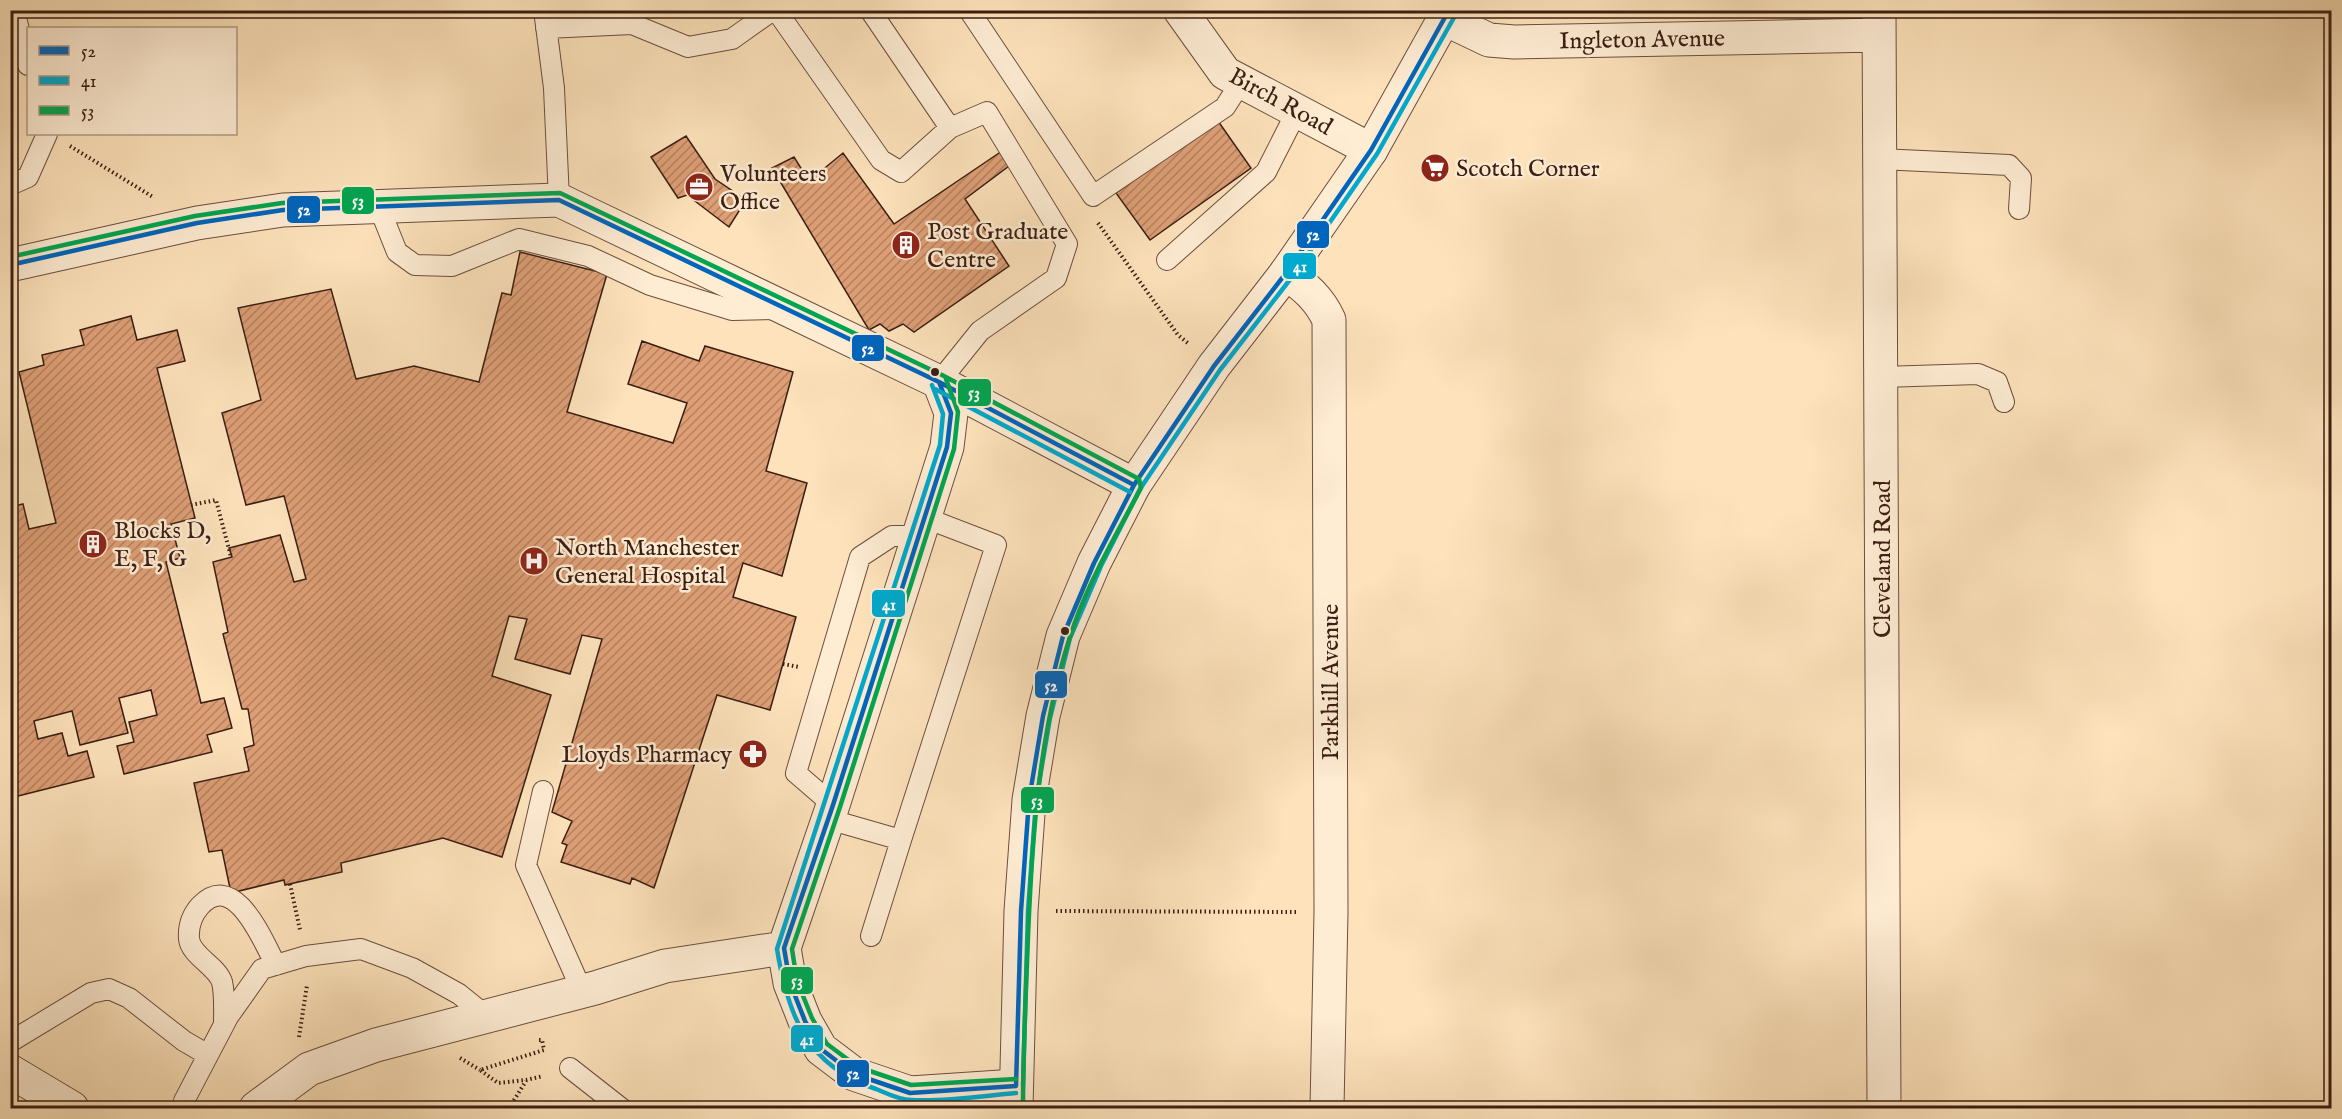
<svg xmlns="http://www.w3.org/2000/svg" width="2342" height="1119" font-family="'IM FELL English',serif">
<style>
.building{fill:url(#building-hatch);stroke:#3a1e13;stroke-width:1.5}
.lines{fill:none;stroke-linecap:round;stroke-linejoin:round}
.service-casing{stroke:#6b4f3d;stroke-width:22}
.minor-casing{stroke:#6b4f3d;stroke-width:35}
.tertiary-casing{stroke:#6b4f3d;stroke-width:35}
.path{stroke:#3a1e13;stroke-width:4;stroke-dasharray:1.5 3;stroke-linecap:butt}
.service{stroke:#feecd3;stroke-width:20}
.minor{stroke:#feecd3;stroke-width:33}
.tertiary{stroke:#feecd3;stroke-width:33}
.bus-1-casing{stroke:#feecd3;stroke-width:9}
.bus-2-casing{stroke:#feecd3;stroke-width:9}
.bus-3-casing{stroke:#feecd3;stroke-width:9}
.bus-1{stroke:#0065bd;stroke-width:4.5}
.bus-2{stroke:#00a9ce;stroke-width:4.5}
.bus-3{stroke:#00a651;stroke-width:4.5}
.bus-dot{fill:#3a1e13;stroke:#feecd3;stroke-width:2}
.labels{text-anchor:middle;stroke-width:5;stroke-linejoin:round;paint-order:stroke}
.street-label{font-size:24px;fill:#3a1e13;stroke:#feecd3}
.poi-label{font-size:24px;fill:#3a1e13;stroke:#feecd3;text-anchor:start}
.line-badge{stroke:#feecd3;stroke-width:2}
.badge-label{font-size:16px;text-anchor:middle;font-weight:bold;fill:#fff}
</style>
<defs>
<pattern id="building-hatch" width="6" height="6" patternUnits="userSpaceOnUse" patternTransform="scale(1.5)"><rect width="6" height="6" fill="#de9f76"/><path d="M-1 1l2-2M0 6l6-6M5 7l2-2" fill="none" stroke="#b58160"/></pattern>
</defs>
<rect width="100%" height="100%" fill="#fde2bb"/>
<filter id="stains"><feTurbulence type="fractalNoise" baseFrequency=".00333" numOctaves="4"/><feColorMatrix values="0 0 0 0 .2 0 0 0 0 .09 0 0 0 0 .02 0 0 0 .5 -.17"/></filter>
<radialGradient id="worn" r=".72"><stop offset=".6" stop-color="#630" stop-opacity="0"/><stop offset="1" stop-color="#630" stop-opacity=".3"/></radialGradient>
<path class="building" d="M1218,121L1251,168L1150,240L1116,193Z
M686,136L715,179L746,200L729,227L687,195L678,198L651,157Z
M1002,151L1009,166L965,199L1009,266L914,332L903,324L889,331L880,324L869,330L772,168L794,157L809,181L843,153L894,224Z
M520,252L607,274L567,412L673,443L687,403L628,384L642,341L699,361L705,346L793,372L766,471L807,483L782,576L743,563L733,597L796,617L770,710L717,695L654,888L632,878L630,884L561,862L567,845L562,843L572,821L552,812L602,639L582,635L570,674L515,659L527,619L509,616L492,676L551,695L502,857L443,838L341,863L342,872L285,885L284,880L231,893L222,850L209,852L194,783L249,771L244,748L254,745L248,709H242L223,634L228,632L213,562L232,557L229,548L280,535L294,582L306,579L284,496L246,505L222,413L261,400L238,308L331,289L356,379L414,366L479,382L502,293L511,295Z
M131,316L137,340L177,330L185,361L157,368L195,518L171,524L180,558L166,562L201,703L224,698L232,728L207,735L212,752L124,774L117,746L134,742L129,722L157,715L151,690L119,698L128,733L80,745L72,711L34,721L38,739L62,733L68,756L87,751L94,777L10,798V507L23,504L29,529L56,523L19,372L44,365L42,355L84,345L80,330Z"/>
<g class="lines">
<g class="service-casing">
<path id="service" d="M14,10L28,65
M544,10L554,88L559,200
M776,10L881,160L901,172L950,128L987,112L1067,244L1056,278L980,331L939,382
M870,10L950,128
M969,10L1093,196L1225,107L1241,82
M546,28L632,24L688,47L732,39L773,10
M1879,159L2009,165L2021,178L2019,209
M10,185L28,177L47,134
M379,207L397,252L415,265L452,266L519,239L588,256L650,285L732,310L776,309
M1167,260L1266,172L1297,111
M1882,377L1978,374L1997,382L2004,402
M543,791L526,865L582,991
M833,805L796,773L860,557L892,536H916
M828,819L901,840L996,545L923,517
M871,936L901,840
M224,1024C224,1011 225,994 222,982C217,966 191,956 189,939C188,926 192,915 200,906C235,868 264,944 276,965
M10,1042L91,993L109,989L129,998L184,1041L208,1055
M570,1068L621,1108
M186,1108L184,1101L228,1017L262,969L306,956L361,949L412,968L459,994L485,1015"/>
</g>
<g class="minor-casing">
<path id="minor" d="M1180,10L1225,73L1371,150
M1879,10L1884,1108
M1445,19L1489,40L1514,42L1879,35
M10,265L197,223L283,210L559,200L939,382L1134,485
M1286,273C1305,287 1319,298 1329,320L1331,912L1327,1108
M939,382L951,413L947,447L833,805L784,948L790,983L805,1021L821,1049L854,1074L910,1093L1016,1086
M10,1071L72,1108
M256,1108L309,1069L376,1045L595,988L665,966L784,948"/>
</g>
<g class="tertiary-casing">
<path id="tertiary" d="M1016,1108L1021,911L1029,800L1043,716L1063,636L1094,563L1134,485L1214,366L1286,273L1371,150L1449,10"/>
</g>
<path class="path" d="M70,146L153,197
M1098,223L1178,335L1189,344
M191,505L216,500L231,557
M783,664L799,667
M290,884L300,930
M1056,911L1297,912
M299,1037L307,985
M539,1040H542L544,1050L480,1070L498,1083L526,1080L543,1076
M460,1058L480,1070
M509,1108L526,1081"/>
<use href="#service" class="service"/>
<use href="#minor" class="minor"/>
<use href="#tertiary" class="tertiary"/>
<g class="bus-1-casing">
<path id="bus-1" d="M10,265L197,223L283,210L559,200L939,382L1134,485
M939,382L951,413L947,447L833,805L784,948L790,983L805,1021L821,1049L854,1074L910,1093L1016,1086L1021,911L1029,800L1043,716L1063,636L1094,563L1134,485L1214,366L1286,273L1371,150L1449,10"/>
</g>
<g class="bus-2-casing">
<path id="bus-2" d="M932,385L943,414L940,445L777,949C788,1016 807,1066 876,1089C886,1093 899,1100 911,1100C945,1102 982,1096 1016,1093
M935,389L1130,492
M1023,1086L1028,911L1036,801L1050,718L1070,638L1101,566L1140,489L1220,370L1292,277L1377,154L1456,14"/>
</g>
<g class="bus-3-casing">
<path id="bus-3" d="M10,257L195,216L282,203L560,193L942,375L1139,479L1141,488C1118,532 1092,575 1075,622C1037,730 1031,849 1027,963C1025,1011 1023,1059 1023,1108
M946,379L958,412L954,449L840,807L792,949L797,981L812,1018L827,1044L858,1067L911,1085L1016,1079"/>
</g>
<use href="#bus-1" class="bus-1"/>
<use href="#bus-2" class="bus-2"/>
<use href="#bus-3" class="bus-3"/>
</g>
<defs>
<g id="supermarket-disc" transform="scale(1.5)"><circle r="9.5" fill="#8f2418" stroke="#feecd3"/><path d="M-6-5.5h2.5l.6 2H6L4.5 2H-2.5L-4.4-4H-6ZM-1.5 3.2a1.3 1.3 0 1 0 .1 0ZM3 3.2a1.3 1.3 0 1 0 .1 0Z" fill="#fff"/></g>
<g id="office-disc" transform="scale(1.5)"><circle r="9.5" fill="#8f2418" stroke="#feecd3"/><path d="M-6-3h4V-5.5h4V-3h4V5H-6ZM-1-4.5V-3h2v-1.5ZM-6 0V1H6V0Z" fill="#fff"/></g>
<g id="building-disc" transform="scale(1.5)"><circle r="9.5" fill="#8f2418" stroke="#feecd3"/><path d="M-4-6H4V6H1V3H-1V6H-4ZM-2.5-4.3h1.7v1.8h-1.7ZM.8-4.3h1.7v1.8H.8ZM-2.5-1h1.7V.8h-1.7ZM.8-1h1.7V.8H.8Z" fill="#fff"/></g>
<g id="hospital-disc" transform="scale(1.5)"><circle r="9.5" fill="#8f2418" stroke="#feecd3"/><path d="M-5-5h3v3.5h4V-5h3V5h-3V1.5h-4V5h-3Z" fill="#fff"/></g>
<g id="pharmacy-disc" transform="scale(1.5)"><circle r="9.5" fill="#8f2418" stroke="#feecd3"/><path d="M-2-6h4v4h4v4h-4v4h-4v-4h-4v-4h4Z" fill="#fff"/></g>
</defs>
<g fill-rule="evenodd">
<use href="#supermarket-disc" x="1435" y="168"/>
<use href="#office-disc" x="699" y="187"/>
<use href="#building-disc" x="906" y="245"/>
<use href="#building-disc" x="93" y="544"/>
<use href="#hospital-disc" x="534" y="561"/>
<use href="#pharmacy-disc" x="753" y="754"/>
</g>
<g class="bus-dot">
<circle cx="935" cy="372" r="5"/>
<circle cx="1065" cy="631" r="5"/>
</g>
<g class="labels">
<g class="street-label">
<text transform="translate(1642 39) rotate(-1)" y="8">Ingleton Avenue</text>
<text transform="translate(1281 101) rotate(29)" y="8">Birch Road</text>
<text transform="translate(1882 559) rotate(-90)" y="8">Cleveland Road</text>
<text transform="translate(1330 682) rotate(-90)" y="8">Parkhill Avenue</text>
</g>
<g class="poi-label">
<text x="1456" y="176">Scotch Corner</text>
<text x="720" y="181">Volunteers<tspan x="720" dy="28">Office</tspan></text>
<text x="927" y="239">Post Graduate<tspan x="927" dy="28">Centre</tspan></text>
<text x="114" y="538">Blocks D,<tspan x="114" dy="28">E, F, G</tspan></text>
<text x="555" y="555">North Manchester<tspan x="555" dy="28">General Hospital</tspan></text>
<text x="732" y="762" text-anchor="end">Lloyds Pharmacy</text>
</g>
</g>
<g class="line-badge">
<rect x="341" y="186" width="34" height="29" rx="6" fill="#00a651"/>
<rect x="286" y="195" width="35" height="29" rx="6" fill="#0065bd"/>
<rect x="1296" y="220" width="34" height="29" rx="6" fill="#0065bd"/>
<rect x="1282" y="252" width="35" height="28" rx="6" fill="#00a9ce"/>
<rect x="851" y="334" width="34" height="28" rx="6" fill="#0065bd"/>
<rect x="957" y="378" width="35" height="29" rx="6" fill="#00a651"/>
<rect x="871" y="589" width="35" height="29" rx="6" fill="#00a9ce"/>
<rect x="1034" y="670" width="34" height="29" rx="6" fill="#0065bd"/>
<rect x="1020" y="786" width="35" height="28" rx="6" fill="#00a651"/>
<rect x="780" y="966" width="34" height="29" rx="6" fill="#00a651"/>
<rect x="790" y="1024" width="34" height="29" rx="6" fill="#00a9ce"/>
<rect x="836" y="1059" width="34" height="29" rx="6" fill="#0065bd"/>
</g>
<g class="badge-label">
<text x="358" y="206">53</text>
<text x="304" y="215">52</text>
<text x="1313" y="240">52</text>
<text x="1300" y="272">41</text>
<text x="868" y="354">52</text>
<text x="974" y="398">53</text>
<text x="889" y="610">41</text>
<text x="1051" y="691">52</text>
<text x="1037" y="806">53</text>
<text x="797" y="986">53</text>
<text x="807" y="1045">41</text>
<text x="853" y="1079">52</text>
</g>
<rect width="2342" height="1119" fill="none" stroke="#fde2bb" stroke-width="36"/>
<rect x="12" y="12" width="2318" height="1095" fill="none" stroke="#3a1e13" stroke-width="3"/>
<rect x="18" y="18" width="2306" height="1083" fill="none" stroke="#3a1e13" stroke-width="1.5"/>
<rect x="27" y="27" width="210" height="108" fill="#feecd3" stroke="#b09a86" stroke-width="1.5"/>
<rect x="39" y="46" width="30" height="9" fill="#0065bd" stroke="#b09a86" stroke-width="1.5"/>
<text x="81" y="57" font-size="18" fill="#3a1e13">52</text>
<rect x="39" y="76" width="30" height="9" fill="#00a9ce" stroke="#b09a86" stroke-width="1.5"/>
<text x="81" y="87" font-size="18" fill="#3a1e13">41</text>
<rect x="39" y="106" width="30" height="9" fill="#00a651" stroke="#b09a86" stroke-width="1.5"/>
<text x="81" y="117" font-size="18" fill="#3a1e13">53</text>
<rect width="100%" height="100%" filter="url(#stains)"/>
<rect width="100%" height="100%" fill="url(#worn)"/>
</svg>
